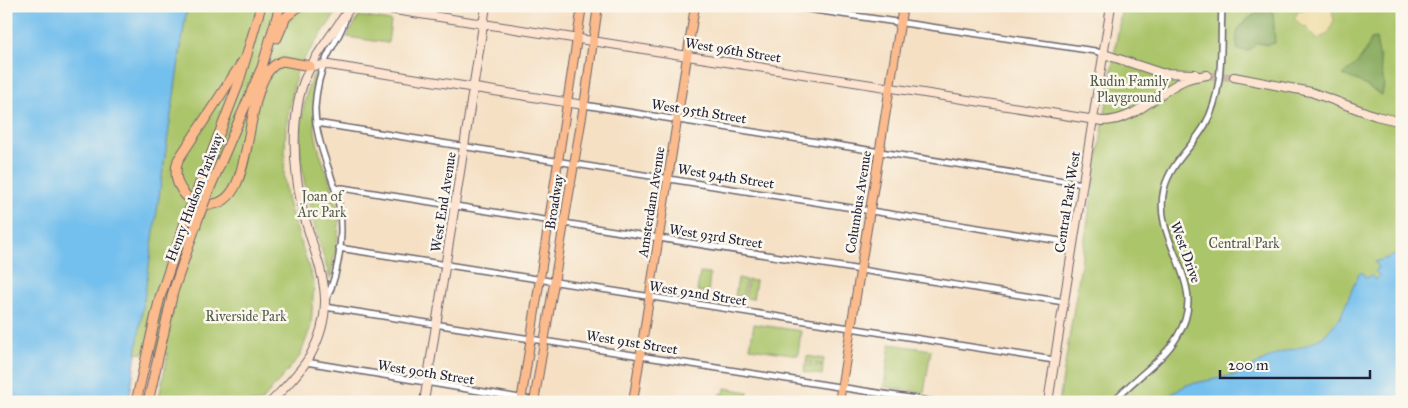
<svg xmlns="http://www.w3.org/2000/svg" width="1408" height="408" font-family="'IM FELL Great Primer',serif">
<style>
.green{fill:#abc56b;stroke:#667453}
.forest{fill:#88aa5f;stroke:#55664d}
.sand{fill:#eeda9e;stroke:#887e6c}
.water{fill:#73bfed;stroke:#4a7094}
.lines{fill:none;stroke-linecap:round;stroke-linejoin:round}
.secondary-tunnel{stroke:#cbbaa9;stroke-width:8;stroke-dasharray:8 4;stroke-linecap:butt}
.street-casing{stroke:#6c646b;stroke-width:8}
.secondary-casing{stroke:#6c646b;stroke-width:10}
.primary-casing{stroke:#6c646b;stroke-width:10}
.highway-casing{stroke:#6c646b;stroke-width:11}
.street{stroke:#fff;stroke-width:5}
.secondary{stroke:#fde4d1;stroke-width:8}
.primary{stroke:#fbbb8c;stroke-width:8}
.highway{stroke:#fbbb8c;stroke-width:9}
.highway-bridge-casing{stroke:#6c646b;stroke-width:11;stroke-linecap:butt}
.highway-bridge{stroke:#fbbb8c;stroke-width:9}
.labels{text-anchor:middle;stroke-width:5;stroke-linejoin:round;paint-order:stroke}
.street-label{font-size:14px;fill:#22223b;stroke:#fbf7ec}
.park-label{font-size:14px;fill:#525b4c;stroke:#fbf7ec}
</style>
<rect width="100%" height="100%" fill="#fbf7ec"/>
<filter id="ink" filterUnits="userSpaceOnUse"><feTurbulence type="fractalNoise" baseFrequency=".02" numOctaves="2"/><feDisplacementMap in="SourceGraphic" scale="10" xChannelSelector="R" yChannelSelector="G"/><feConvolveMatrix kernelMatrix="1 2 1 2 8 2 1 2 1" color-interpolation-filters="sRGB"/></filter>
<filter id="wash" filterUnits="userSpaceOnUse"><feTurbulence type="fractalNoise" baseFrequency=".0096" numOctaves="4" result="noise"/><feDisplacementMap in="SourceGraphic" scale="20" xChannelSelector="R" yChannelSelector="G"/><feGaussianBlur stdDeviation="1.12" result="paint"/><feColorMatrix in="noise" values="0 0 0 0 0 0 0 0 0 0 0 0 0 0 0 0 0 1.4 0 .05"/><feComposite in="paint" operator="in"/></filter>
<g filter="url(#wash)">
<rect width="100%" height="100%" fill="#f5e0c4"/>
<path class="green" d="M187,6H341L297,69L286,126L284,178L288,202L314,284L311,326L300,356L261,402H158L168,354L135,353Z
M1122,6H1402V402H1059Z
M359,16L391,21L388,43L347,37Z
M319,72C317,93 312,116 316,137C321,165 337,189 339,218C339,238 334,259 330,279C311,211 285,148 312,77L314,73Z
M700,273L710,274L708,293L697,291Z
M738,278L746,280L743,297L735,296Z
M748,280L756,281L753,299L745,298Z
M754,324L801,331L798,355L750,348Z
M890,344L931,350L924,393L884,387Z
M807,356L824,359L823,365L806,362Z
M805,364L823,367L822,375L804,372Z
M725,388L748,392L747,402H719L721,393L724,394Z"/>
<path class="forest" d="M1264,6H1269L1273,13L1275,43L1268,45L1257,43L1249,51L1238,50C1231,24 1248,22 1264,6Z
M1376,38L1384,84L1382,95L1358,81L1343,75C1357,65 1365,55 1371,39Z"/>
<path class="sand" d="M1312,6H1331L1334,20L1329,33L1316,40L1306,26L1303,27L1294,18L1299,11Z"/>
<path class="water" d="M6,6H187L129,402H6Z
M1402,253V402H1159L1186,385L1239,374L1276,354L1304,346L1323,337L1340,318L1358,275L1362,272L1366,278L1371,275L1374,279H1377L1379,276L1375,271L1379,268L1375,262Z"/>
</g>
<g filter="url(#ink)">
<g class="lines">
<path class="secondary-tunnel" d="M1211,76L1234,77"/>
<g class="street-casing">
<path id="street" d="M787,6C890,22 992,35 1095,51L1104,54
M584,105L1083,184
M316,123L1073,243
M335,189L342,188L1064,302
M339,248L1054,360
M326,300C341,268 346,222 335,189C327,162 315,137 315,108C316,91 320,72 327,57C334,42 343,31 346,16
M325,307L935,402
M306,362L544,402
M1113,402C1133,379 1162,362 1177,337C1212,282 1151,245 1164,189C1171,162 1192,148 1205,125C1225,89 1220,46 1222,6"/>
</g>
<g class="secondary-casing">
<path id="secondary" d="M369,6L1102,121C1137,121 1155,93 1185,80C1192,77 1200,76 1207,75
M1104,54L1161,73L1195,74
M310,66L329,65L584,105
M1234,77L1311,92L1376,116L1402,122
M271,402C285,387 300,373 310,356C342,298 315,263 302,207C294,171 292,133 299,98C306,63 332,36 351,6
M424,402L486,6
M1048,402L1111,6"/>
</g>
<g class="primary-casing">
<path id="primary" d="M521,402L582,6
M534,402L585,99L598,6
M633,402L695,6
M839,402L903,6"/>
</g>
<g class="highway-casing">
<path id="highway" d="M277,38L286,17L299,6
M247,55L178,160C175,170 175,180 181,189C186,198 195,203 206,204C262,211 237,73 283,61L310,66
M199,186L238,85L261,6
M209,190L262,67L280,6
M136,402L160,297L189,211
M148,402L173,292L199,216"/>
</g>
<use href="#street" class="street"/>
<use href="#secondary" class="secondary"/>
<use href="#primary" class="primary"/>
<use href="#highway" class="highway"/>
<g class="highway-bridge-casing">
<path id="highway-bridge" d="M189,211L199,186
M199,216L209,190"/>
</g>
<use href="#highway-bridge" class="highway-bridge"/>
</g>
</g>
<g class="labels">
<g class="street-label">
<text transform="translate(733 50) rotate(9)" y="5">West 96th Street</text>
<text transform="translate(699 111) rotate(9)" y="5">West 95th Street</text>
<text transform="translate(726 176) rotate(9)" y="5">West 94th Street</text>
<text transform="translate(194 197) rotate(-69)" y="5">Henry Hudson Parkway</text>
<text transform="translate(443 202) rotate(-81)" y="5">West End Avenue</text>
<text transform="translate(554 202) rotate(-81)" y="5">Broadway</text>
<text transform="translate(651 202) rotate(-81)" y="5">Amsterdam Avenue</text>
<text transform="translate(858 202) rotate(-81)" y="5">Columbus Avenue</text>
<text transform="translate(1067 202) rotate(-81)" y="5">Central Park West</text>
<text transform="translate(716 236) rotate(9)" y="5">West 93rd Street</text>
<text transform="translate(1186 252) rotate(70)" y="5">West Drive</text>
<text transform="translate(698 293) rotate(9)" y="5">West 92nd Street</text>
<text transform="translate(632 342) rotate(9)" y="5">West 91st Street</text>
<text transform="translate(426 372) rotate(9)" y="5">West 90th Street</text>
</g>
<g class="park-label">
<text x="1129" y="86">Rudin Family<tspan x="1129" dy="16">Playground</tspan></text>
<text x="322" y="201">Joan of<tspan x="322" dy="16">Arc Park</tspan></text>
<text x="1244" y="248">Central Park</text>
<text x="246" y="321">Riverside Park</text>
</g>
</g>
<rect width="1408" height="408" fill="none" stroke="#fbf7ec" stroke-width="25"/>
<path d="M1220 370v8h150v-8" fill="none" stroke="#22223b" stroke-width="2.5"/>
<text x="1228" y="370" font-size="15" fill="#22223b" stroke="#fbf7ec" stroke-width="4" paint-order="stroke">200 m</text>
</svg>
